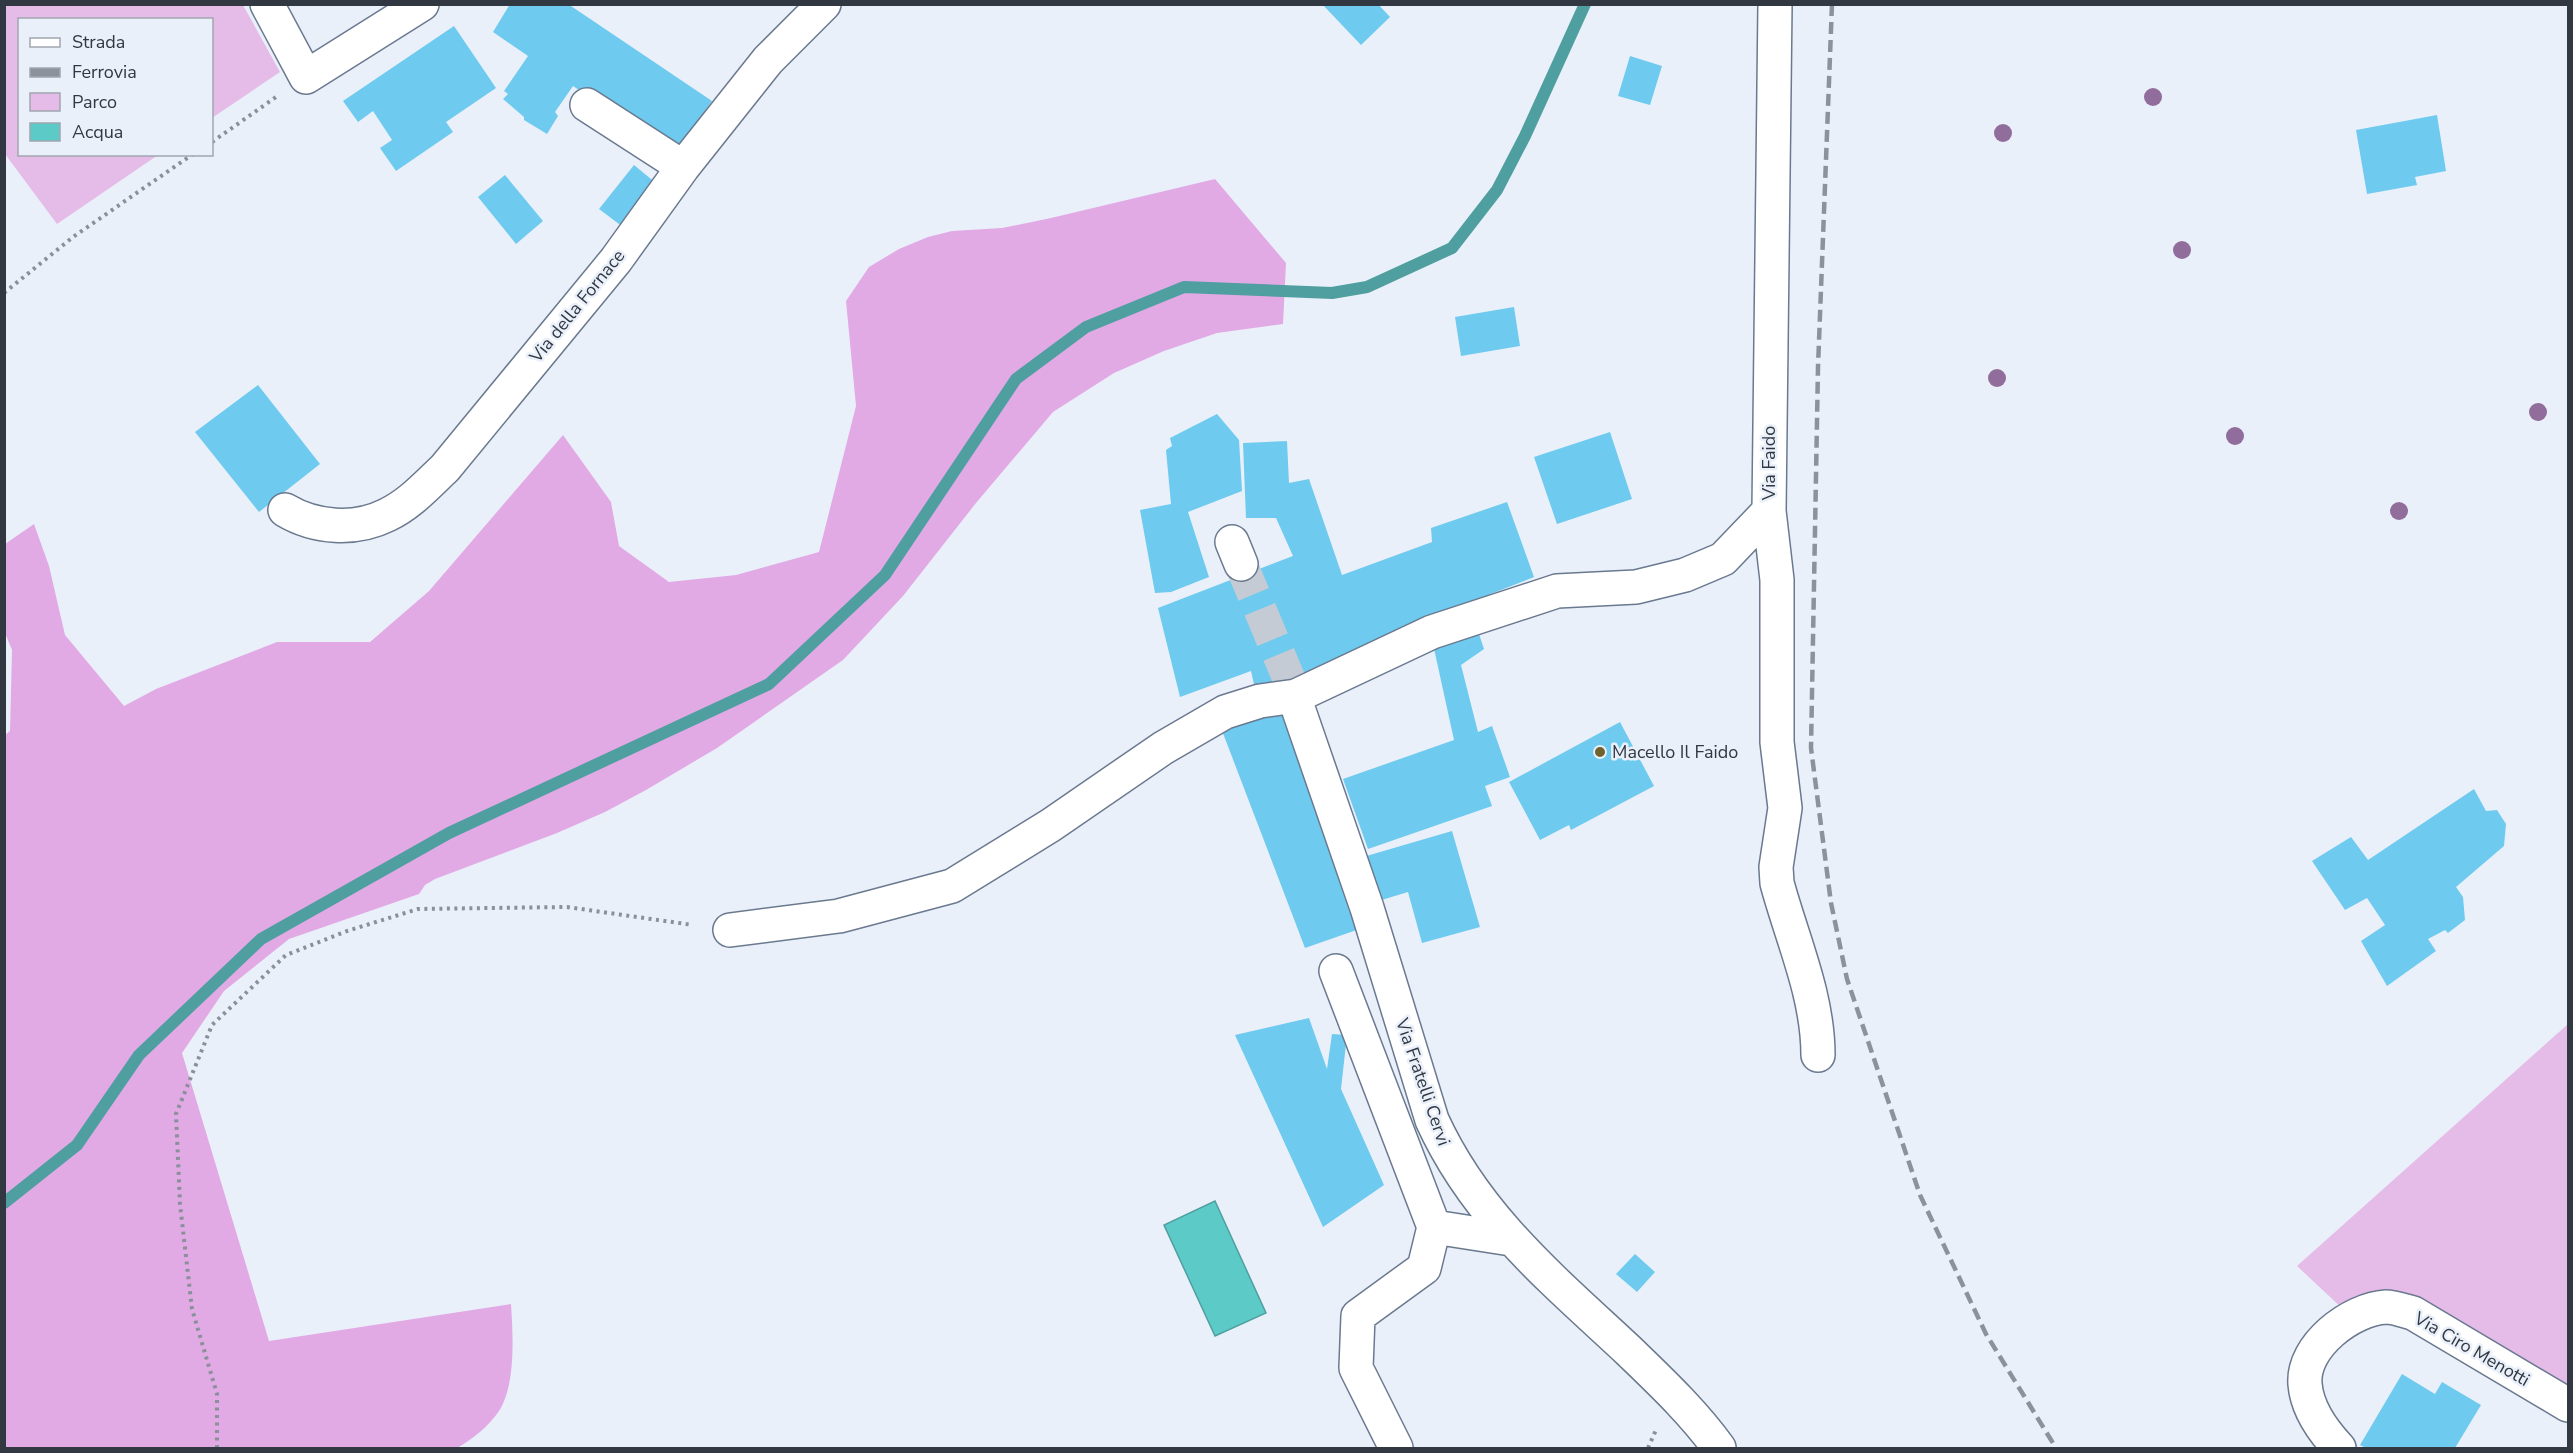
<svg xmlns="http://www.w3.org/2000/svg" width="2573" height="1453" font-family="'Nunito Sans',sans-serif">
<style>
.green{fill:#e5bbe7}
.forest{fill:#e1aae5}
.water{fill:#5ccbc8;stroke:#4f9fa0;stroke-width:1.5}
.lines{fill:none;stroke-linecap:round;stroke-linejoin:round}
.stream{stroke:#4f9fa0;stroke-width:12}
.building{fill:#6ecaee}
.minor-tunnel{stroke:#c5cbd5;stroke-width:33;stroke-dasharray:33 16;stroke-linecap:butt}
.minor-casing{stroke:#6a798f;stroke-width:36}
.path{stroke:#8a909a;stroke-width:4;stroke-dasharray:3 4.5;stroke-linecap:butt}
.minor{stroke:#fff;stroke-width:33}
.rail{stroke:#8c929c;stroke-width:4.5;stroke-dasharray:12 6;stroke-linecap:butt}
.tree{fill:#906d9b}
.poi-dot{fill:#70622f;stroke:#eaf0fa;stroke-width:2}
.labels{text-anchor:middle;stroke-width:5;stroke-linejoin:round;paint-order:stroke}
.street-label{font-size:18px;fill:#323842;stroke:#eaf0fa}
.poi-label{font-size:18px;fill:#323842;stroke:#eaf0fa;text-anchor:start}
</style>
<rect width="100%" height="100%" fill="#eaf0fa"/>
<path class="green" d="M5,4L243,5L280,72L212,118V20H20V154L158,155L57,224L5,154Z
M2568,1024V1402L2413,1313L2344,1310L2297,1266Z"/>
<path class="forest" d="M1215,179L1286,263L1283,324L1217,333L1164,351L1114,373L1053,412L976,503L903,596L843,660L717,748L646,790L605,812L557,833L435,879L425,885L419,894L289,939L224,991L182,1053L269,1341L511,1304C513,1334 516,1385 499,1411C489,1426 473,1439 457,1448H5L4,736L10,731L12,650L5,633V544L34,524L49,566L65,635L124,706L156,689L277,642H370L429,591L563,435L611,502L619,546L669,582L736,575L819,552L856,406L846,301L869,267L899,249L928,237L952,231L1002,228L1051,218Z"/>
<path class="water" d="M1215,1201L1266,1313L1215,1336L1164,1225Z"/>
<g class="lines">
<path class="stream" d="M4,1203L77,1145L139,1055L261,939L449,833L769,684L885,575L1016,379L1086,327L1184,287L1332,293L1367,287L1452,248L1497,190L1525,136L1585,4"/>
</g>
<path class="building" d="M510,4H568L712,101L674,154L573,86L555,112L558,116L547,134L524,120V117L503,99L508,94L504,91L528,56L493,32Z
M1322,4H1378L1390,17L1361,45Z
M454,26L496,88L446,122L453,132L396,171L380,148L392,140L373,111L358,122L343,101Z
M1630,56L1662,66L1650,105L1618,96Z
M2437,115L2446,171L2415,177L2417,185L2367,194L2356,130Z
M634,165L657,184L623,227L599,209Z
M505,175L543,221L516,244L478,197Z
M1514,307L1520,346L1461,356L1455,317Z
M258,385L320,464L259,512L195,432Z
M1217,414L1239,440L1242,491L1188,512L1209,577L1171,592L1155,593L1140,510L1171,504L1166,450L1172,446L1170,438Z
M1610,432L1632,499L1557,524L1534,457Z
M1287,441L1289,483L1309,479L1342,575L1432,542L1431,528L1507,502L1534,577L1488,595L1493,606L1266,694L1255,689L1251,671L1180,697L1158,608L1293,556L1276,518H1246L1243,443Z
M1475,622L1484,649L1461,665L1478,732L1492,726L1510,777L1485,786L1492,806L1368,849L1343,779L1454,740L1433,644Z
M1284,701L1368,926L1305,948L1221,728Z
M1620,722L1654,786L1571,830L1569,825L1540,840L1509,782Z
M2474,789L2486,811L2497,810L2506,824L2504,846L2456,887L2463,897L2465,920L2448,933L2445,930L2428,939L2436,951L2387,986L2361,941L2385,925L2367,898L2345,910L2312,861L2351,837L2368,860Z
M1452,831L1480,927L1422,943L1408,892L1375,902L1363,857Z
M1309,1018L1327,1069L1332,1034L1347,1035L1341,1089L1384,1185L1323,1227L1235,1035Z
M1635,1254L1655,1272L1637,1292L1616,1274Z
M2402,1374L2435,1394L2442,1382L2481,1405L2455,1448H2366L2360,1445Z"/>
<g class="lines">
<path class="minor-tunnel" d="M1241,564L1296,696"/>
<g class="minor-casing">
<path id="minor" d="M267,4L306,77L422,4
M587,105L683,167
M285,510C315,528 355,531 387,515C410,504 427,485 445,468L616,260L683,167L768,60L824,4
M1769,511L1777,580V742L1785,808L1776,867L1777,883C1792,939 1818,995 1818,1055
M1232,542L1241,564
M1296,696L1298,708L1367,908L1432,1120C1476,1217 1553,1280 1629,1351C1661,1382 1693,1412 1719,1448
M730,930L839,916L952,886L1051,825L1163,748L1225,712L1260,701L1296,696L1432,632L1557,591L1636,587L1685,575L1723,559L1769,511L1775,4
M1336,971L1434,1227L1424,1268L1358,1316L1356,1368L1396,1448
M1434,1227L1511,1239
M2339,1448C2323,1431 2307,1409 2305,1384C2302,1346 2351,1309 2386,1307C2394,1307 2405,1311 2413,1313L2568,1405"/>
</g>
<path class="path" d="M212,142L276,97
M4,293L73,237L193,154
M217,1448V1394L192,1309L180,1204L176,1114L212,1025L286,955L347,931L418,909L567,907L693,925
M1648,1448L1656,1430"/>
<use href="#minor" class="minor"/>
<path class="rail" d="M1832,4L1818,367L1811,748L1831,903L1847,979L1920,1195L1986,1334L2056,1448"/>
</g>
<g class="tree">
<circle cx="2153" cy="97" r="9"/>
<circle cx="2003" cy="133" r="9"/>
<circle cx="2182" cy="250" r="9"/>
<circle cx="1997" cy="378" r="9"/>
<circle cx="2538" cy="412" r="9"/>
<circle cx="2235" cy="436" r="9"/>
<circle cx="2399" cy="511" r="9"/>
</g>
<circle class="poi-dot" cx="1600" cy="752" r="6"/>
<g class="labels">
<g class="street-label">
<text transform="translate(577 306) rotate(-51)" y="6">Via della Fornace</text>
<text transform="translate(1769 463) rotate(-90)" y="6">Via Faido</text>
<text transform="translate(1423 1082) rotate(71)" y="6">Via Fratelli Cervi</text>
<text transform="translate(2472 1349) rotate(30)" y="6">Via Ciro Menotti</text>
</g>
<g class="poi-label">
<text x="1612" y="758">Macello Il Faido</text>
</g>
</g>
<rect width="2573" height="1453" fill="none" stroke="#323842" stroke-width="12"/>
<rect x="18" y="18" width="195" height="138" fill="#eaf0fa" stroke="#a0a6b0" stroke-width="1.5"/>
<rect x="30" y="38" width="30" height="9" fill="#ffffff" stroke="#a0a6b0" stroke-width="1.5"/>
<text x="72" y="48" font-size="18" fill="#323842">Strada</text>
<rect x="30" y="68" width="30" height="9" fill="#8c929c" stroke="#a0a6b0" stroke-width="1.5"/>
<text x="72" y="78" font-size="18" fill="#323842">Ferrovia</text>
<rect x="30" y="93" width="30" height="18" fill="#e5bbe7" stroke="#a0a6b0" stroke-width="1.5"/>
<text x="72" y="108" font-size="18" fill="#323842">Parco</text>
<rect x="30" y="123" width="30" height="18" fill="#5ccbc8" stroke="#a0a6b0" stroke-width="1.5"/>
<text x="72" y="138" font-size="18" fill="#323842">Acqua</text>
</svg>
